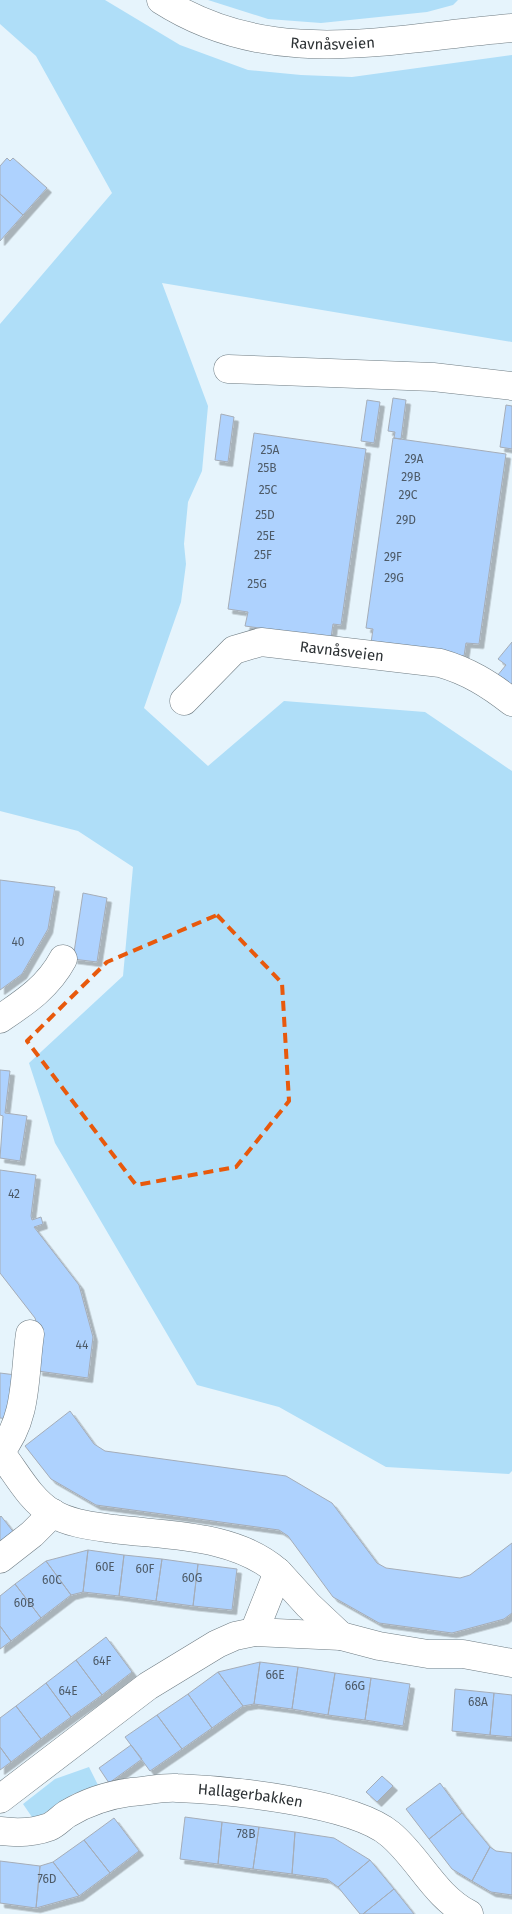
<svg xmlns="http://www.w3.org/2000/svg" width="512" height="1914" font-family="'Fira Sans',sans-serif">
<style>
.green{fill:#afdef8}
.building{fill:#aed2fe;stroke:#a5adb8;filter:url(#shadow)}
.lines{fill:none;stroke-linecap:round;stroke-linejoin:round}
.minor-casing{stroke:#6f7c83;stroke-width:29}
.minor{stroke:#fff;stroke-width:28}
.marked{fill:none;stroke:#e8590c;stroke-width:4;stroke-dasharray:10 6;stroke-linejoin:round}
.labels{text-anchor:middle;stroke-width:5;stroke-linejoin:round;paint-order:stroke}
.number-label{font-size:12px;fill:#4d5a67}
.street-label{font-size:15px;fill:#2d3235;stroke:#fff}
</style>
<defs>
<filter id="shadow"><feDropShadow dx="4.5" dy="4.5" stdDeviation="0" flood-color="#0004"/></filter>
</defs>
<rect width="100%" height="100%" fill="#e6f4fc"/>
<path class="green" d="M0,0H105L180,45L248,70L301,75L352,77L512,55V342L162,283L208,406L202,471L188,502L184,544L186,564L181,602L144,708L208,766L284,701L425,712L512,771V1471L509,1474L386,1467L279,1407L197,1385L55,1143L29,1063L123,976L133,867L78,831L0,811V324L112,193L36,56L0,24Z
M208,0H458L453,5L427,12L321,23L268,19Z
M89,1767L98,1785L73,1794L34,1820L23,1804L55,1779Z"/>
<path class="building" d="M7,158L10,161L13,158L47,188L23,215L0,194V166Z
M0,194L23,215L0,241Z
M393,398L406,400L401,439L394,438L395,432L388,431Z
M367,400L380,402L374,443L361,441Z
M506,405L512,406V449L500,447Z
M221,414L234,417L228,462L215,460Z
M254,433L366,449L341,625L333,624L331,638L245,626L248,612L228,609Z
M393,438L506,454L479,644L466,643L464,656L371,643L373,629L366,628Z
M512,642V688L497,676L506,665L498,659Z
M0,880L55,887L48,929L22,974L0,990Z
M83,893L107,898L97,962L73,959Z
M0,1070L10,1071L5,1113L27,1116L20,1161L0,1158L3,1116L0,1115Z
M0,1170L36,1175L31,1216L32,1220L41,1217L43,1224L34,1227L79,1285L93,1337L88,1378L38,1371L39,1331L35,1318L0,1273Z
M0,1373L16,1375L11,1419L0,1418Z
M70,1411L94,1444L105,1451L286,1476L332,1503L377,1563L386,1568L460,1578L470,1575L512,1543V1613L504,1619L452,1633L379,1623L333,1597L288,1536L279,1530L96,1505L51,1479L25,1446Z
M1,1516L15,1534L0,1546V1517Z
M88,1550L124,1555L119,1596L83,1592Z
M88,1550L83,1592L71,1595L46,1561Z
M124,1555L162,1559L156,1601L119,1596Z
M162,1559L198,1564L193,1606L156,1601Z
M46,1561L71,1595L41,1618L15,1584Z
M198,1564L237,1569L232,1610L193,1606Z
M15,1584L41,1618L11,1641L0,1626V1596Z
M0,1626L11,1641L0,1649Z
M106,1637L132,1672L102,1695L76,1660Z
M76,1660L102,1695L71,1717L46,1683Z
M260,1662L298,1667L292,1709L254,1704Z
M260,1662L254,1704L243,1706L218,1672Z
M298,1667L335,1673L328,1715L292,1709Z
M218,1672L243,1706L212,1728L188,1694Z
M335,1673L371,1678L365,1720L328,1715Z
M371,1678L410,1684L403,1726L365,1720Z
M46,1683L71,1717L41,1739L16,1706Z
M455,1689L494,1693L490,1735L452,1731Z
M494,1693L512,1695V1737L490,1735Z
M188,1694L212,1728L182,1749L157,1715Z
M16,1706L41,1739L11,1762L0,1747V1718Z
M157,1715L182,1749L150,1771L125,1737Z
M131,1745L142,1759L109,1783L99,1768Z
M0,1747L11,1762L0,1770Z
M382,1776L393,1786L377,1802L366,1792Z
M440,1783L462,1813L429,1839L406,1809Z
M462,1813L490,1847L472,1881L452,1869L429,1839Z
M185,1817L222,1822L218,1864L180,1859Z
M114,1818L139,1851L110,1873L84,1840Z
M222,1822L259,1827L253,1869L218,1864Z
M259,1827L295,1832L292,1874L253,1869Z
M295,1832L334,1838L370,1860L338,1887L327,1879L292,1874Z
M84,1840L110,1873L79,1896L53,1862Z
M490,1847L496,1851L512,1853V1895L491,1892L472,1881Z
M370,1860L394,1889L363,1914H360L338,1887Z
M0,1861L40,1866L36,1908L0,1903Z
M53,1862L79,1896L36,1908L40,1866Z
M394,1889L414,1914H363Z"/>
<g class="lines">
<g class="minor-casing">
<g id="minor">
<path id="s1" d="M161,0C272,71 390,38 512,28"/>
<path d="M228,369L433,377L512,386"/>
<path id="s2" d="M184,701L234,650L261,642L440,663C468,671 489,684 512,702"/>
<path d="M0,1019C25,1002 48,987 63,959"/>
<path d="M0,1452C16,1472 29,1499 52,1513C70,1524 94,1526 114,1529C169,1536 235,1534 278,1572L254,1632"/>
<path d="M0,1452C28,1419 24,1375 30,1334"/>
<path d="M0,1559L32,1534L53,1513"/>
<path d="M278,1572L308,1605L341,1636"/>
<path d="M0,1799L148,1686L217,1644L235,1636L254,1632L341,1636L379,1646L428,1654H463L512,1663"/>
<path id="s3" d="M0,1831C16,1833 33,1833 49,1827C56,1824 61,1818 67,1814C87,1802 109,1795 131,1792C146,1791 162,1787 177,1788C227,1790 352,1802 390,1834C419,1858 434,1896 469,1914"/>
</g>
</g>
<use href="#minor" class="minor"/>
</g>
<path class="marked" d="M217,915L282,983L289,1101L236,1167L136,1185L27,1041L107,962Z"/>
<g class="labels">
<g class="number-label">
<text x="270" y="454">25A</text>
<text x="414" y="463">29A</text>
<text x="267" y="472">25B</text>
<text x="411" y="481">29B</text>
<text x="268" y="494">25C</text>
<text x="408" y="499">29C</text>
<text x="265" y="519">25D</text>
<text x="406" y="524">29D</text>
<text x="266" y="540">25E</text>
<text x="263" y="559">25F</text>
<text x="393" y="561">29F</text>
<text x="394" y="582">29G</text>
<text x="257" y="588">25G</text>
<text x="18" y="946">40</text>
<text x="14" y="1198">42</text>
<text x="82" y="1349">44</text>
<text x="105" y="1571">60E</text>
<text x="145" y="1573">60F</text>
<text x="192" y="1582">60G</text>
<text x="52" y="1584">60C</text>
<text x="24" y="1607">60B</text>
<text x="102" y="1665">64F</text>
<text x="275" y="1679">66E</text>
<text x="355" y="1690">66G</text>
<text x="68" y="1695">64E</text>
<text x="478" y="1706">68A</text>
<text x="246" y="1838">78B</text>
<text x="47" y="1883">76D</text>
</g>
<g class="street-label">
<text dy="5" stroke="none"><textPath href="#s1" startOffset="180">Ravnåsveien</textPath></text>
<text dy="5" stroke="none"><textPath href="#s2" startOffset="181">Ravnåsveien</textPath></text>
<text dy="5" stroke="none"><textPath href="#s3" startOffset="260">Hallagerbakken</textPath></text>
</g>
</g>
</svg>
